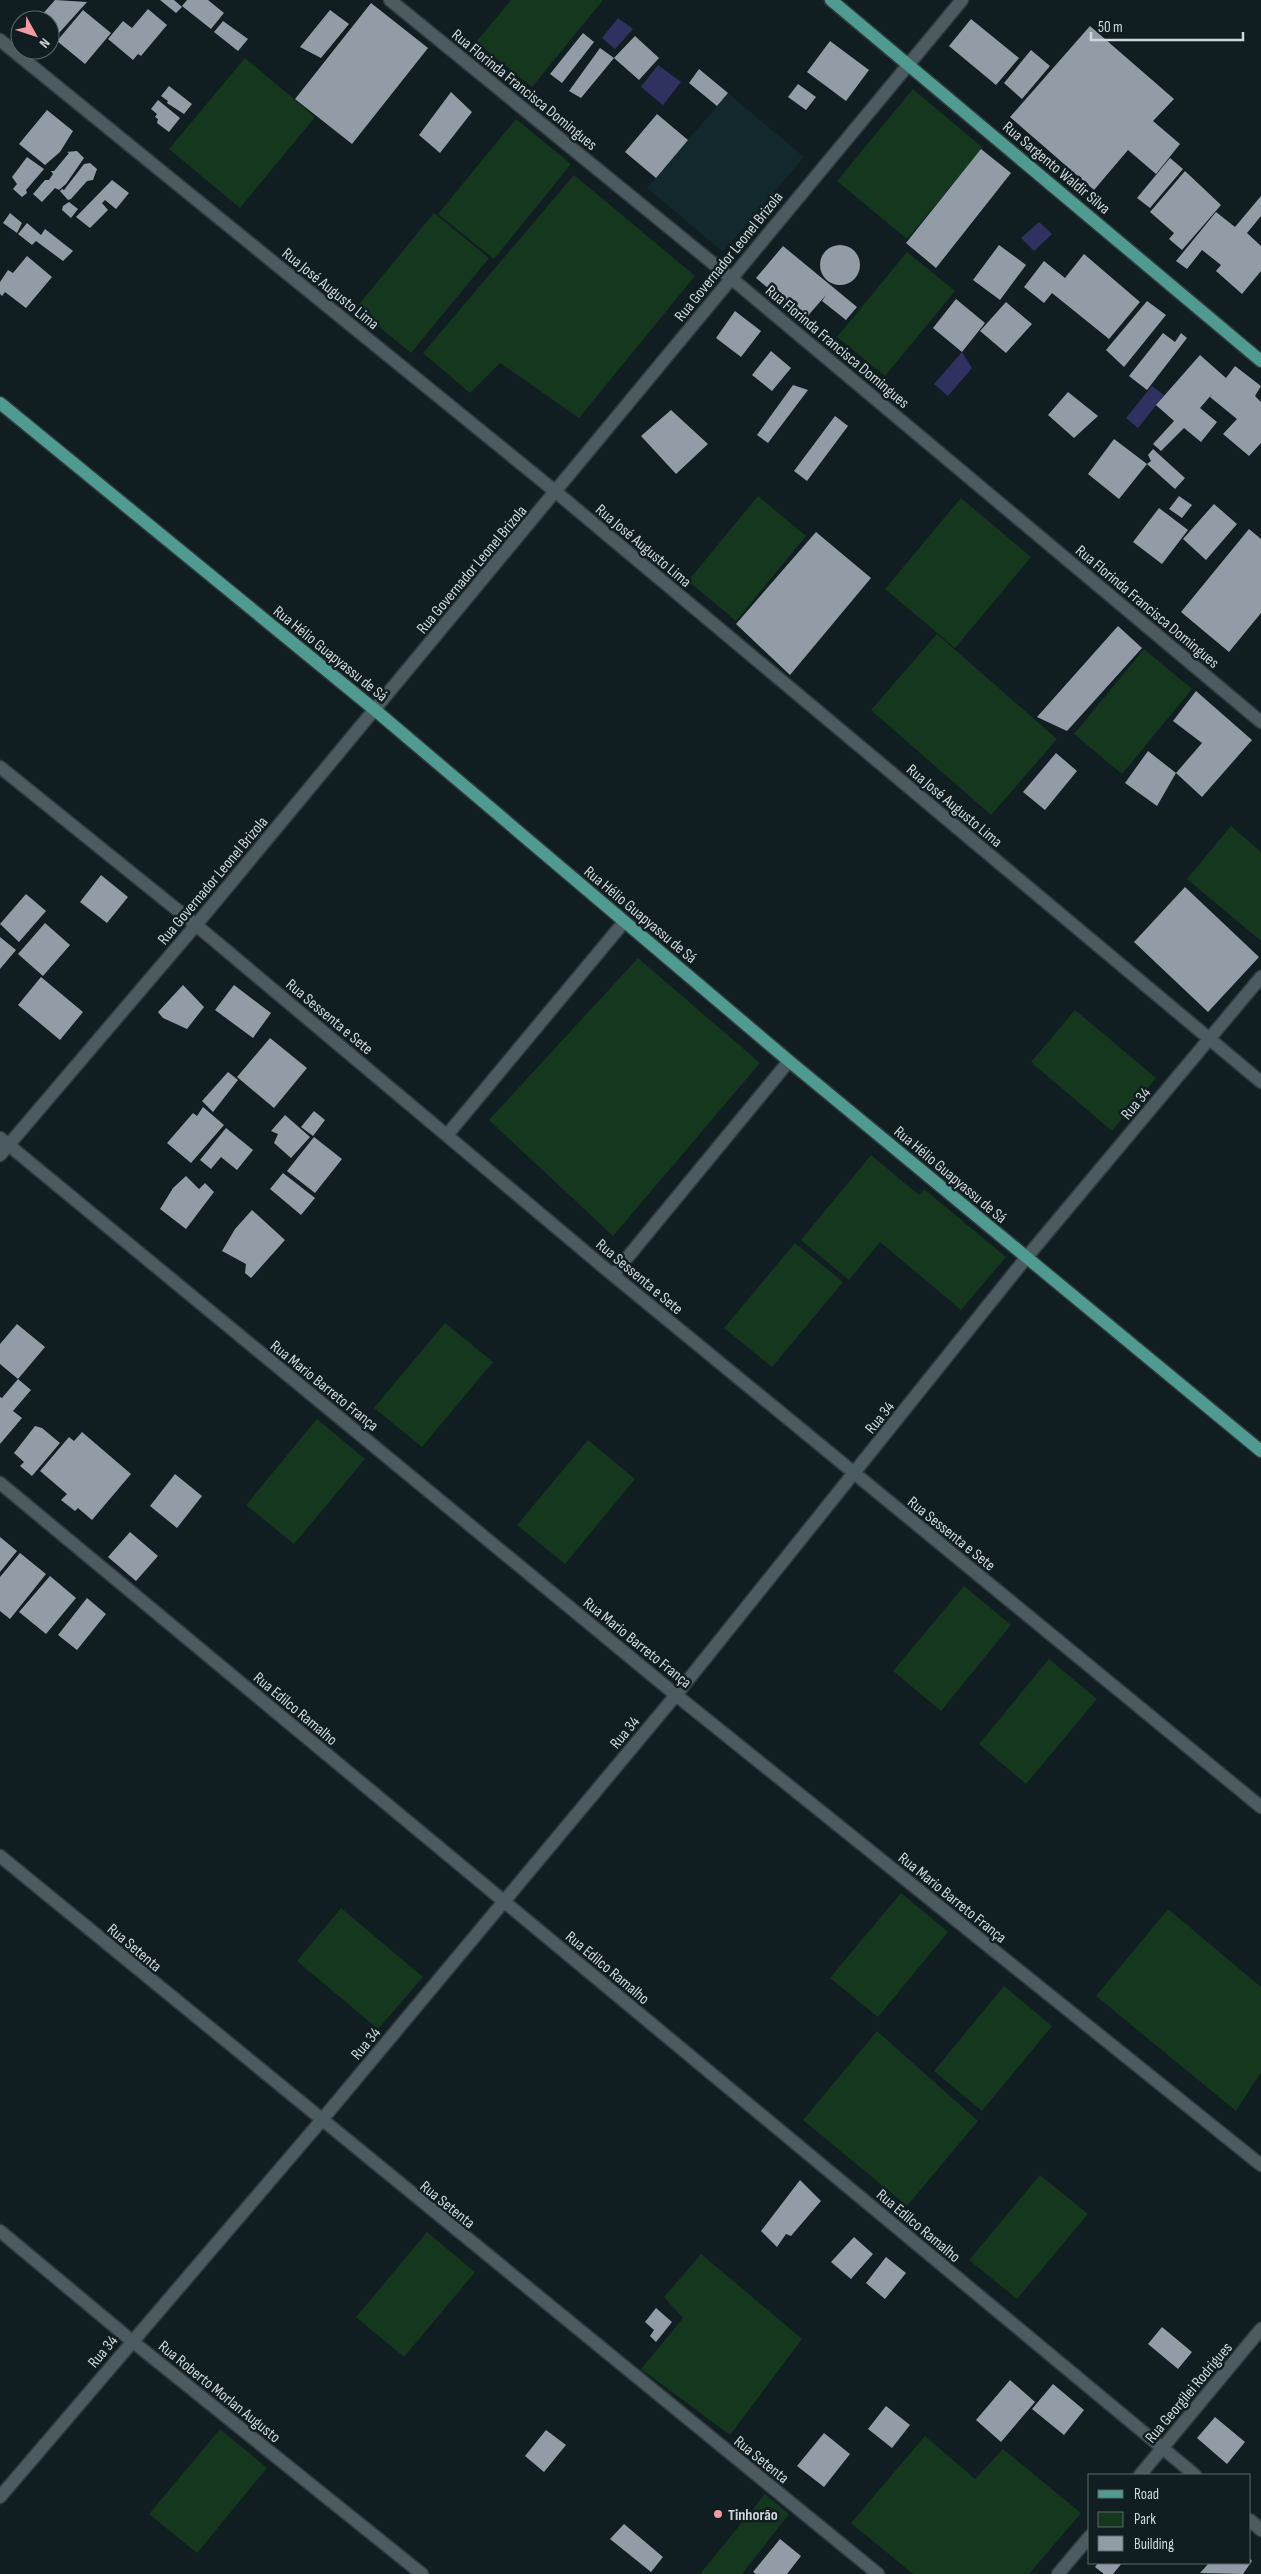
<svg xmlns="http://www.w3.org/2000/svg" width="1261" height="2574" font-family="'Sofia Sans Condensed',sans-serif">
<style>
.built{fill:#12282d}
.green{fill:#14371d}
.water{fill:#2f3260}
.building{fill:#919ca7}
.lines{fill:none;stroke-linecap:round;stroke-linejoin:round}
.minor-casing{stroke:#313a3c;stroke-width:15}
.tertiary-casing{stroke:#313a3c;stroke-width:15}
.primary-casing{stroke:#313a3c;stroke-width:15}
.minor{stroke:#4b5b5f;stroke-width:12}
.tertiary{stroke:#4b5b5f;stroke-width:12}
.primary{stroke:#4f9b92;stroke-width:12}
.poi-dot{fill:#f49aa1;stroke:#101e21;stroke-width:2}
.labels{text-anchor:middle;stroke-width:5;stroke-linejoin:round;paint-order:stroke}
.street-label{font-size:16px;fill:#ced7d9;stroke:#101e21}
.poi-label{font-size:16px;font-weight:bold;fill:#ced7d9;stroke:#101e21;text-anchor:start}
</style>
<rect width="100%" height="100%" fill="#101e21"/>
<path class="built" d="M728,93L804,157L723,252L647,188Z"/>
<path class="green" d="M511,0H603L532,87L476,42Z
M245,58L315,117L240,208L169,149Z
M913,89L983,148L907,239L837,181Z
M516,119L571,164L494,259L438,214Z
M574,175L695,276L579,418L500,363L470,393L423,353Z
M434,213L489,258L411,353L356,308Z
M907,252L955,291L885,376L837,337Z
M758,496L806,536L736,621L688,581Z
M961,498L1031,557L955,648L885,589Z
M937,634L1057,739L991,815L871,710Z
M1144,649L1192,689L1122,774L1074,734Z
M1231,826L1261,852V941L1187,879Z
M638,958L760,1063L613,1236L489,1120Z
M1075,1010L1156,1078L1112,1131L1031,1062Z
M871,1155L919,1195L924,1189L1006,1257L961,1310L880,1242L849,1280L801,1240Z
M795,1243L843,1282L772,1367L724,1328Z
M445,1323L493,1362L422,1447L374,1408Z
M317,1419L365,1459L294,1544L246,1505Z
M588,1440L635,1479L565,1564L517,1525Z
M964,1586L1011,1625L941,1711L893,1671Z
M1049,1659L1097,1699L1026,1784L979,1744Z
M901,1893L948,1932L878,2017L830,1978Z
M341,1908L423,1977L378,2029L297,1961Z
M1168,1909L1261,1987V2072L1236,2111L1096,1996Z
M1004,1986L1052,2026L982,2111L934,2071Z
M877,2031L978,2121L907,2206L803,2120Z
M1040,2175L1088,2214L1017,2299L969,2260Z
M427,2232L475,2272L404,2357L356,2317Z
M701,2254L802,2339L730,2435L641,2369L683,2318L664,2297Z
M220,2429L267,2468L197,2553L149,2514Z
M925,2436L975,2479L1003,2449L1081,2513L1029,2574H913L851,2523Z
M765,2494L789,2514L742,2574H700Z"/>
<path class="water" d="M618,18L633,29L615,49L602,38Z
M658,65L681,82L663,105L641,87Z
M1039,222L1052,234L1034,251L1021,238Z
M962,352L972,368L948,396L934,384Z
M1152,386L1164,395L1138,428L1126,418Z"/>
<path class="building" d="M55,0L87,2L59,33L50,25V20H44L40,17Z
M160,0H174L182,7L176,13Z
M187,0H208L224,13L211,29L182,6Z
M371,3L428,48L352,144L295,99Z
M148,9L167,25L141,56L138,54L133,60L108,39L123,21L132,28Z
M83,10L111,33L85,64L57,41Z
M330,10L349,24L321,58L300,47Z
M971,19L1019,58L996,85L949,46Z
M223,21L248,39L238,51L214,32Z
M1090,26L1174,99L1153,121L1180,144L1156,174L1128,150L1094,190L1010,117Z
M583,33L594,42L562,83L550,74Z
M635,36L659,58L639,80L614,58Z
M830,41L869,70L846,101L807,72Z
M600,48L614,58L581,98L569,91Z
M1031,50L1050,66L1022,99L1004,83Z
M699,69L728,93L717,106L689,83Z
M798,84L816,97L806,110L788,97Z
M169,86L192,104L184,114L167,103L168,101L161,96Z
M451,92L472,112L440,153L419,135Z
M158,100L180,118L169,132L157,123L158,119L155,117L157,114L151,109Z
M47,110L73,131L60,152L45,165L19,144Z
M657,114L688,140L656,178L625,152Z
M981,149L1011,173L936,268L906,243Z
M77,151L84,158L66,184L59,190L55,188L42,202L33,194L45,180H49L53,174L51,171H54L69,153L67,152Z
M27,157L44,169L26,190L27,193L22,197L13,189L17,184L12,177Z
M1170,158L1183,169L1150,208L1137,198Z
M90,163L97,169L93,180L87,181L71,199L68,200L60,191L62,189L64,190L84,164Z
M1185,171L1221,205L1182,250L1169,239L1174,233L1150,212Z
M112,180L129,193L116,209L105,200L102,203L108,210L90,228L76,217Z
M1261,196V216L1247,233L1261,246V271L1242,294L1216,271L1221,265L1202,250L1187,269L1176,261L1216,212L1235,227Z
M69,202L78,209L71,218L62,210L63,206Z
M10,213L22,223L17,233L3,223Z
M27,223L41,235L45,229L73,251L63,261L36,241L32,245L18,234Z
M999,245L1026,265L1000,300L973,280Z
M820 265a20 20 0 1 1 40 0a20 20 0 1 1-40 0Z
M783,246L857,307L846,320L822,301L826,295L805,319L756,278Z
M1084,254L1140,302L1109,339L1052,293L1044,303L1024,287L1044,261L1065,278Z
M27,256L52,277L26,308L5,292L2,296L0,294V282L8,270L13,273Z
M956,299L985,323L962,352L933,328Z
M1147,301L1166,315L1124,367L1106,350Z
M1006,302L1032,324L1006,353L980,331Z
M735,311L761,331L741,357L716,338Z
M1163,333L1175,342L1181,333L1187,338L1147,390L1129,376Z
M771,351L791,368L772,391L752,375Z
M1200,355L1226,378L1235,366L1261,386L1255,396L1261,402V443L1249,456L1223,434L1237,419L1210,397L1213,393L1200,408L1217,422L1201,442L1184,428L1161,451L1153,444L1174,421L1156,405Z
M793,385L808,390L768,443L757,435Z
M1068,392L1098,416L1074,438L1048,415Z
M671,410L708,444L676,474L641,436Z
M835,416L848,426L807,481L794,471Z
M1114,439L1147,464L1151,461L1148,455L1153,449L1185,478L1175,489L1147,464L1119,499L1088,474Z
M1179,496L1192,505L1182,518L1169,509Z
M1214,504L1237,524L1206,560L1183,539Z
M1159,508L1188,530L1162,564L1133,542Z
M1249,529L1261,539V613L1229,652L1181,612Z
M816,532L871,578L790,675L736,624Z
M1118,626L1142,648L1067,731L1037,717Z
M1196,691L1252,740L1202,797L1176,773L1202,743L1173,721Z
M1148,751L1176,773L1157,806L1125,783Z
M1056,753L1077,771L1045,810L1023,792Z
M101,875L128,897L107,923L80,902Z
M1185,887L1259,957L1208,1012L1134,942Z
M26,894L46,911L19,942L0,924Z
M45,923L70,945L43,976L18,954Z
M0,937L16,950L0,969Z
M41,977L83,1012L60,1040L18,1005Z
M183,985L204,1007L187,1029L163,1018L158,1012Z
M234,985L271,1013L253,1038L215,1010Z
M270,1038L307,1068L274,1108L237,1077Z
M228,1072L238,1080L213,1112L202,1101Z
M203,1107L224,1125L191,1163L167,1143L193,1113L197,1116Z
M314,1111L325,1120L313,1136L301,1127Z
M285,1115L310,1137L291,1158L274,1143L278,1134L271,1131Z
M226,1128L253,1150L237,1170L221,1157L211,1169L200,1160Z
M314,1137L342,1159L315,1193L287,1171Z
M283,1173L315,1198L301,1215L270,1189Z
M186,1176L199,1189L205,1183L214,1192L186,1229L160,1209L173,1188Z
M252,1210L285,1240L251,1278L245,1273L246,1264L222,1251L235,1229Z
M17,1324L45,1347L18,1379L0,1364V1344Z
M18,1379L31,1390L13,1411L22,1418L0,1444V1397L2,1398Z
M35,1426L42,1428L60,1443L32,1476L20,1466L24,1462L14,1453Z
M82,1432L131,1474L92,1520L78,1508L75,1511L61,1500L67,1494L40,1471L69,1437L74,1441Z
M175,1474L202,1496L177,1528L150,1506Z
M130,1532L158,1556L136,1581L108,1557Z
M0,1537L17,1551L0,1572Z
M20,1553L46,1574L10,1619L0,1611V1577Z
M50,1576L76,1598L46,1634L19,1612Z
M87,1598L106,1614L77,1650L58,1635Z
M800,2180L821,2201L791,2236L786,2234L777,2247L761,2231Z
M854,2237L873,2254L851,2279L831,2262Z
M886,2257L906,2273L885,2299L866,2283Z
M656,2308L672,2322L656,2342L650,2336L654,2330L645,2322Z
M1162,2327L1192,2352L1178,2369L1148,2344Z
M1010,2380L1035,2402L1001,2442L976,2420Z
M1053,2384L1084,2410L1064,2435L1032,2409Z
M886,2406L910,2425L892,2448L868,2429Z
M1215,2417L1245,2442L1227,2464L1197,2438Z
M546,2430L566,2445L544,2472L525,2456Z
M824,2433L850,2454L824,2487L797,2466Z
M624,2524L663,2557L651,2572L610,2539Z
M780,2539L801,2556L787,2574H756L753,2572Z
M1250,2559L1252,2561L1243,2574L1200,2573L1209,2563H1250Z
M1098,2563H1122L1113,2574H1104L1095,2567Z"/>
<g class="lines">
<g class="minor-casing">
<path id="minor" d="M390,0L731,278L1261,722
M0,40L556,492L1261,1082
M0,767L196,925L613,1275L1261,1807
M447,1135L624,922
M0,1138L676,1695L1261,2165
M0,1155L196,925L962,0
M613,1275L789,1061
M0,1483L1195,2475
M0,1856L878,2574
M0,2231L132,2341L422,2574
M1140,2475L1261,2329
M1250,2520L1261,2530
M1058,2574L1090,2536"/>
</g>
<g class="tertiary-casing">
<path id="tertiary" d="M0,2497L321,2121L676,1695L1026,1258L1261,977"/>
</g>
<g class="primary-casing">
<path id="primary" d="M831,0L1261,361
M0,403L375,710L789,1061L1261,1451"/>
</g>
<use href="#minor" class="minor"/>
<use href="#tertiary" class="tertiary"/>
<use href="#primary" class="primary"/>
</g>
<circle class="poi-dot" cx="718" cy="2514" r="5"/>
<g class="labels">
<g class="street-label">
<text transform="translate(525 89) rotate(39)" y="6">Rua Florinda Francisca Domingues</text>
<text transform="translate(1057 167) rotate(40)" y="6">Rua Sargento Waldir Silva</text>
<text transform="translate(728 256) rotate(-51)" y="6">Rua Governador Leonel Brizola</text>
<text transform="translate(331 288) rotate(39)" y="6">Rua José Augusto Lima</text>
<text transform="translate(838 346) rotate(40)" y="6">Rua Florinda Francisca Domingues</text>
<text transform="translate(644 545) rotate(40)" y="6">Rua José Augusto Lima</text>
<text transform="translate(471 569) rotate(-50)" y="6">Rua Governador Leonel Brizola</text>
<text transform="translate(1148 606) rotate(40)" y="6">Rua Florinda Francisca Domingues</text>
<text transform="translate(331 653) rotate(39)" y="6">Rua Hélio Guapyassu de Sá</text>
<text transform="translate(955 805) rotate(40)" y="6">Rua José Augusto Lima</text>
<text transform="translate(212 880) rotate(-50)" y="6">Rua Governador Leonel Brizola</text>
<text transform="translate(641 914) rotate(40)" y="6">Rua Hélio Guapyassu de Sá</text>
<text transform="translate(330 1016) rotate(40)" y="6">Rua Sessenta e Sete</text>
<text transform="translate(1135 1103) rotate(-50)" y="6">Rua 34</text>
<text transform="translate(951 1174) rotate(40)" y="6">Rua Hélio Guapyassu de Sá</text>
<text transform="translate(640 1276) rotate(40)" y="6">Rua Sessenta e Sete</text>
<text transform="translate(325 1385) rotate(39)" y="6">Rua Mario Barreto França</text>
<text transform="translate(879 1417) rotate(-51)" y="6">Rua 34</text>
<text transform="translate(952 1533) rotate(39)" y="6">Rua Sessenta e Sete</text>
<text transform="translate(638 1642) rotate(39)" y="6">Rua Mario Barreto França</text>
<text transform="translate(296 1708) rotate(40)" y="6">Rua Edilco Ramalho</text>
<text transform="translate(624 1732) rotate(-50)" y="6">Rua 34</text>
<text transform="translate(953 1897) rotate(39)" y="6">Rua Mario Barreto França</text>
<text transform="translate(135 1947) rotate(40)" y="6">Rua Setenta</text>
<text transform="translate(608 1967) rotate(40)" y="6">Rua Edilco Ramalho</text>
<text transform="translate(365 2043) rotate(-50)" y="6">Rua 34</text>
<text transform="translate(448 2204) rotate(39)" y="6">Rua Setenta</text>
<text transform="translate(919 2225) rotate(40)" y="6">Rua Edilco Ramalho</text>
<text transform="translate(102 2351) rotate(-50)" y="6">Rua 34</text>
<text transform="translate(220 2391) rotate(39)" y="6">Rua Roberto Morlan Augusto</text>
<text transform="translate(1188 2392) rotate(-50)" y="6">Rua Georgilei Rodrigues</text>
<text transform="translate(762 2459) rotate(39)" y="6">Rua Setenta</text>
</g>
<g class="poi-label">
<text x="728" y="2520">Tinhorão</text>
</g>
</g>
<rect x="1088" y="2474" width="162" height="90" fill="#101e21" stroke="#5c686b"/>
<rect x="1098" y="2490" width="25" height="8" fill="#4f9b92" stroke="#5c686b"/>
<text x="1134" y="2499" font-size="15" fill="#ced7d9">Road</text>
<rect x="1098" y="2512" width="25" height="15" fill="#14371d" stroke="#5c686b"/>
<text x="1134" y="2524" font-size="15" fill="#ced7d9">Park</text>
<rect x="1098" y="2536" width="25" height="15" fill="#919ca7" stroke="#5c686b"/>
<text x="1134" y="2549" font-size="15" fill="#ced7d9">Building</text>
<g transform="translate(35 35) rotate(130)"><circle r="24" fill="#101e21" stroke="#5c686b"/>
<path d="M0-4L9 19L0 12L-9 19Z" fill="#f49aa1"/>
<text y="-8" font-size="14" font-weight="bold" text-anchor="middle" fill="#ced7d9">N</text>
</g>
<path d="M1091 32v8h152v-8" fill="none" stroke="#ced7d9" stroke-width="2.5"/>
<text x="1098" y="32" font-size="15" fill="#ced7d9" stroke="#101e21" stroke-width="4" paint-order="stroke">50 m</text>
</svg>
